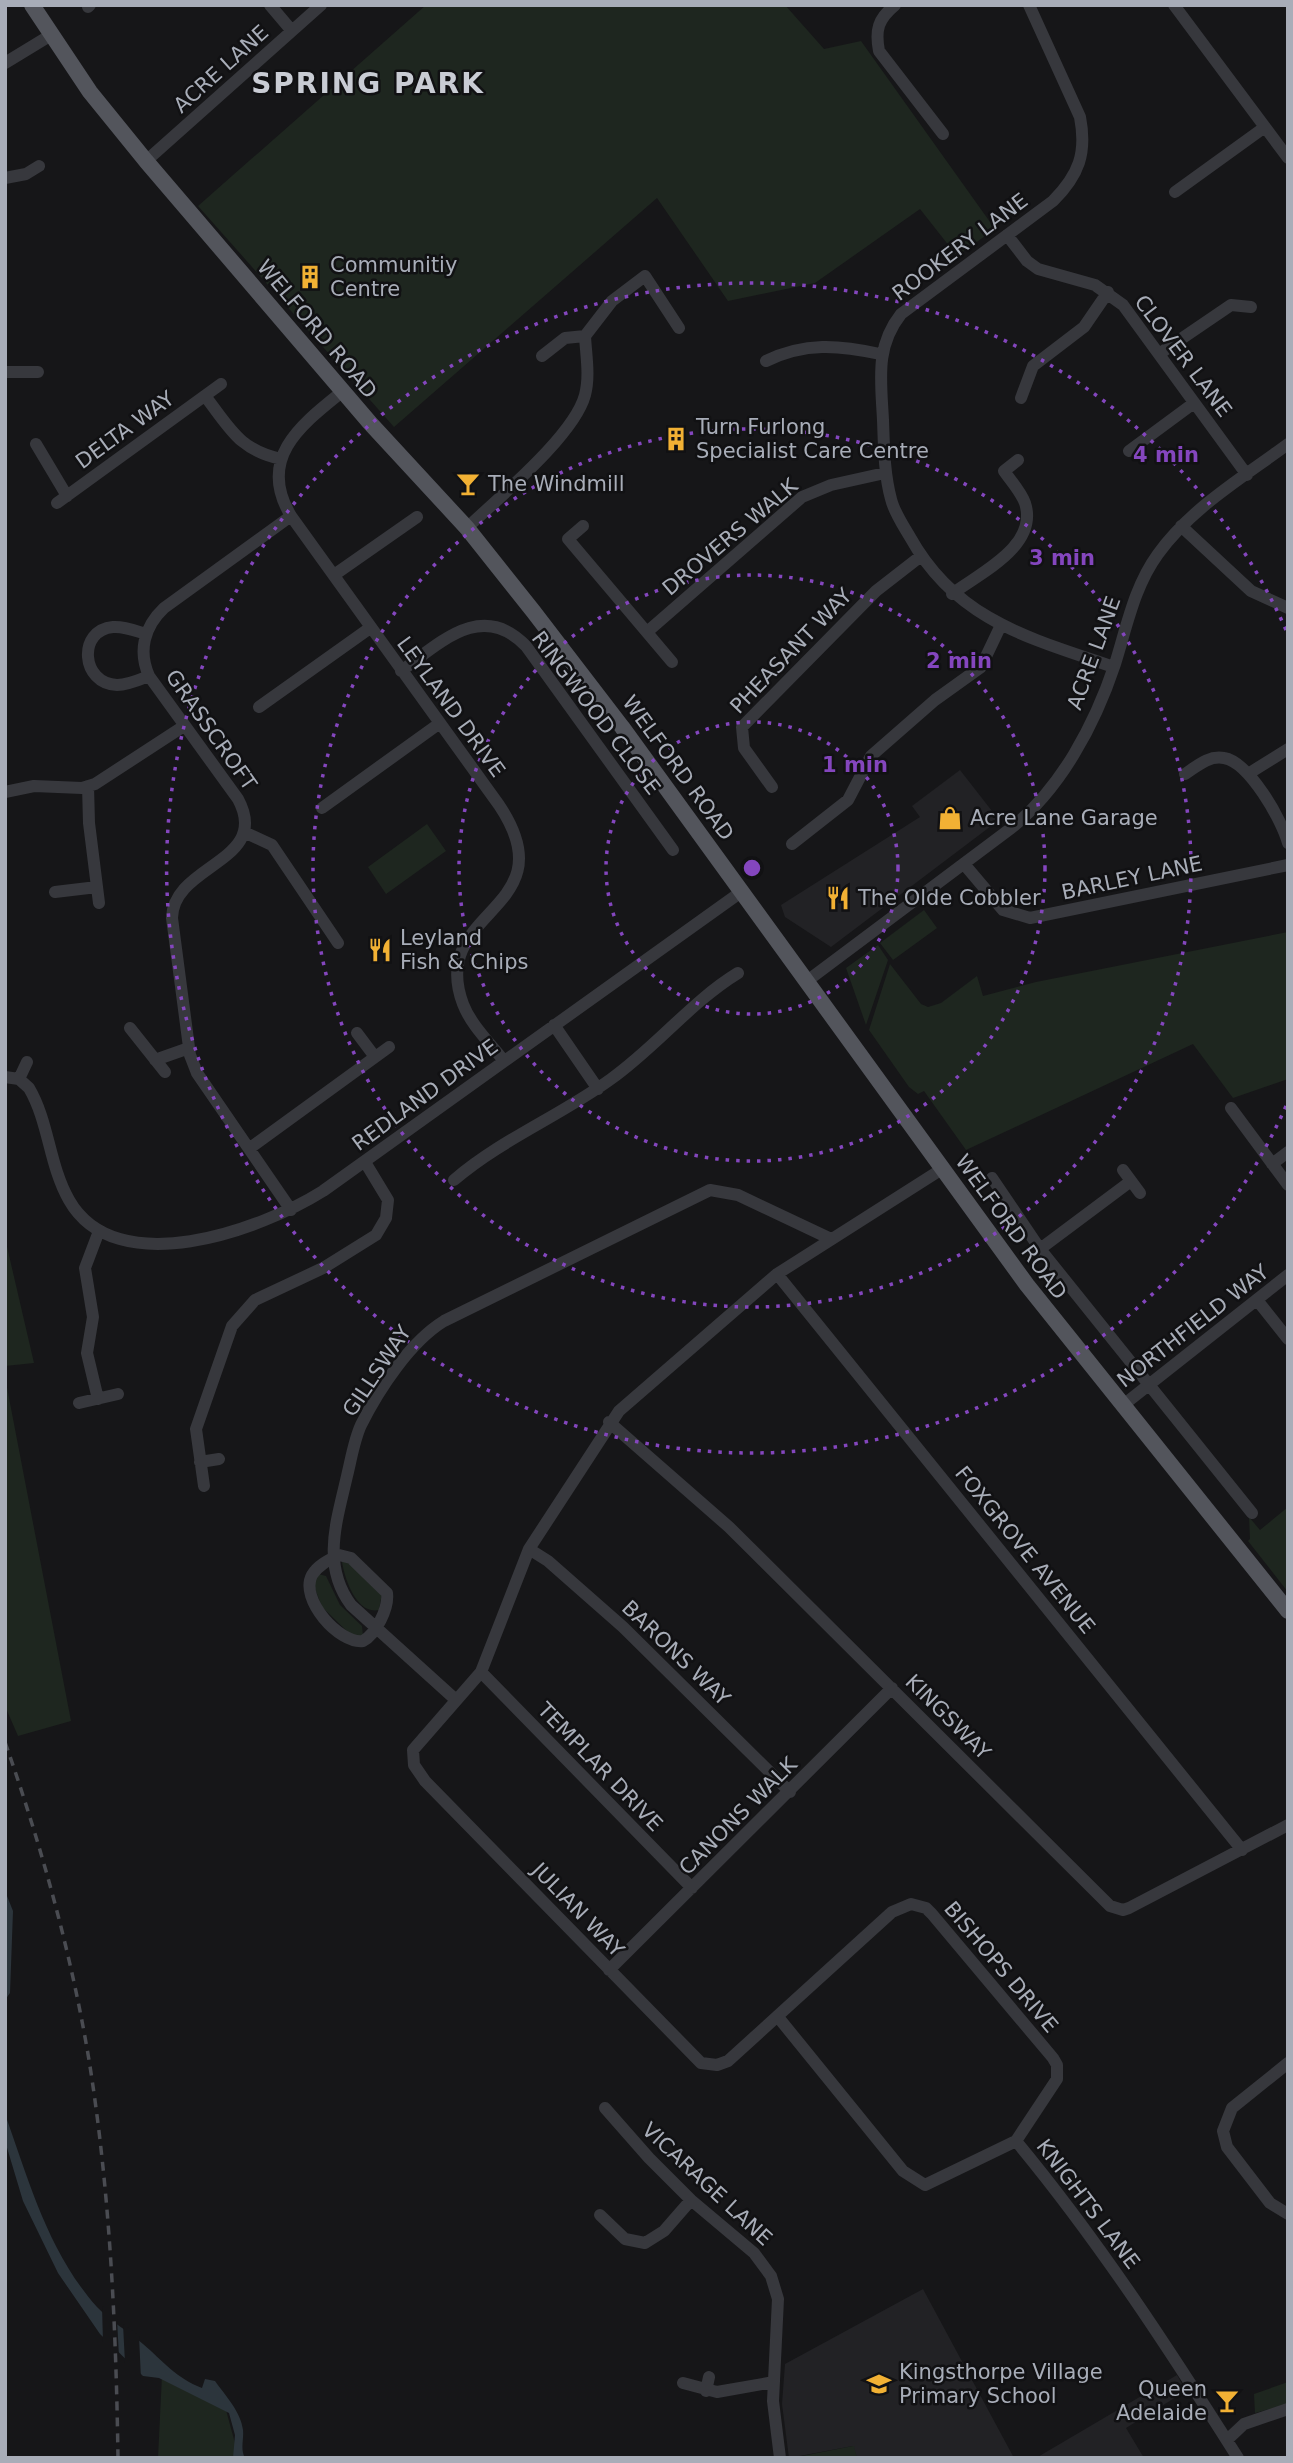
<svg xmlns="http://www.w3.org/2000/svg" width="1293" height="2463" font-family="'DejaVu Sans',sans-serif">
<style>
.built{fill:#222225}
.green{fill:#1e261f}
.water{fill:#2c353c}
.pier{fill:#161618}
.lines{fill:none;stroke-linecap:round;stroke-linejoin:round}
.minor{stroke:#37383d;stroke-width:12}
.major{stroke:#53555c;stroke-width:16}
.rail{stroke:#4a4c52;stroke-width:3.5;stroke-dasharray:9 7;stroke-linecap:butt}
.ring{fill:none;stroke:#8446be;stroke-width:3.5;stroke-dasharray:3.5 7}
.labels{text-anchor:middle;stroke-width:5;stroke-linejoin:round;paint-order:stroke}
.street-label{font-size:21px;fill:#a8adb8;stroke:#111113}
.poi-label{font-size:21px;fill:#a8adb8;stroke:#111113;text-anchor:start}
.district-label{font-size:28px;font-weight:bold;letter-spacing:2px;fill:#c9ccd4;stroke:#111113}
.centre{fill:#8446be;stroke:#111113;stroke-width:3.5}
.ring-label{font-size:21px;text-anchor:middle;font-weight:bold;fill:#8446be;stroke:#111113;stroke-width:5;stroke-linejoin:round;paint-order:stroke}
</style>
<rect width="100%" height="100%" fill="#161618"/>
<path class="built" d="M960,770L999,820L831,947L785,917L781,905L920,817L912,806Z
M923,2289L1014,2458H857L853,2446L789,2458L782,2404L785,2364Z
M1177,2375L1186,2391L1126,2428L1144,2458H1036Z"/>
<path class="green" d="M426,5H785L824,49L861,41L995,229L957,256L920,209L815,283L728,301L657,198L394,427L198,206Z
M427,824L446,851L386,894L368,867Z
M924,910L937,928L893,960L880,943Z
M1288,932V1079L1233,1098L1193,1044L966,1150L924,1091L918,1094L909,1087L869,1030L890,964L921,1004L928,1007L941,1003L977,976L983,996L1036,982Z
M878,945L888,960L866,1025L846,968Z
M5,1238L34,1363L5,1366Z
M5,1377L71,1721L18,1736L5,1706Z
M1288,1507V1592L1248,1541L1250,1539L1249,1517L1260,1530Z
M345,1559L382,1593L379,1610C357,1615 345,1580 342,1562Z
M318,1574L326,1576L340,1605L362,1626L363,1636H352L322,1607L314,1586Z
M162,2375L226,2410L239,2458H158Z
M1288,2382V2404L1255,2413L1254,2394Z
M854,2446L857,2458H792L853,2446Z"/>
<path class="water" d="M5,1868L7,1896L13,1911L10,1993L5,2000Z
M5,2114C29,2181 48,2252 97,2307C110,2321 128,2331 143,2344C163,2361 176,2378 202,2388L205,2379L215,2381C225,2395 241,2412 243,2430C244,2440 240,2449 245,2458H233L235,2435L229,2413L159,2378L143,2376L100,2334L58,2273L23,2201L5,2141Z"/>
<path class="pier" d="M102,2306L117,2319L119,2357L103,2342Z
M123,2324L139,2336L141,2379L125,2363Z"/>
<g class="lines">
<path class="minor" d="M270,5L292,31
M895,5C878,19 875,30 879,51L943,134
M1029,5L1080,117C1087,153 1079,175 1053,201L901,314C875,347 881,380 883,420C884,446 884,473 891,499C894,512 903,525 910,537C956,620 1029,638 1114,667
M1174,5L1288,158
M88,7L90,5
M5,63L51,35
M146,161L321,5
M5,178L26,174L39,166
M1175,192L1265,127
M1007,235L1027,261L1038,269L1095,285L1123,305L1247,475
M1159,354L1231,305L1251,307
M542,356L565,338L585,336
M766,361C805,342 839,345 880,354
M5,372H38
M343,391C302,424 256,458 291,516L499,805C570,911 427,908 463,1004C471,1025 490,1043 504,1061
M205,396C230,428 239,450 281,459
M1021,398L1033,366L1084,327L1108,292
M36,444L67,496
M1129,451L1194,403
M57,503L221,384
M291,516L164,608C144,627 138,651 149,676L238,799C272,862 173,864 172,918L190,1055L197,1073L291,1210
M583,526L568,539L672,662
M1181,526L1251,591L1288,608
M467,528C498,498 574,436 585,395C590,376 586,355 585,336L612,301L645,276L679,328
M334,575L417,517
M952,594C980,573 1039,546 1025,503C1021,492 1011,481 1004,471L1018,460
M647,632L802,497L831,485L885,473
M146,634C136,631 124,626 113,627C77,630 81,684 117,685C128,685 139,680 149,676
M401,671C440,643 482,600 526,646L673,850
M259,707L370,628
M1185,774C1197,766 1209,755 1224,758C1249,762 1282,820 1288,843
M1248,774L1288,749
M88,786L89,823L99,903
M772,787L744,748L742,727L876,591L921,556
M5,792L34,786L82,788L95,784L184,726
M322,808L440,723
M244,832L272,845L338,943
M792,844L848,800L871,756L935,700L981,667L1001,625
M964,864L1003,910L1030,918L1288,865
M55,892L97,887
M807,981L1010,829C1061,789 1095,724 1115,664C1127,626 1134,587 1158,554C1191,508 1242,478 1288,444
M554,1025L598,1089
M130,1028L165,1072
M357,1033L375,1057
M155,1060L189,1048
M5,1077L19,1079L29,1088C49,1122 49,1165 69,1200C116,1283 261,1230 323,1191L741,892
M19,1079L27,1062
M1231,1108L1288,1185
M250,1148L389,1047
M1272,1164L1288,1152
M1123,1170L1140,1193
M992,1178L1040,1249L1252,1513
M454,1180C502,1139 560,1116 611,1079C656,1047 692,1001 738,973
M1040,1249L1131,1181
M777,1274L1242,1850
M1257,1300L1288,1339
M98,1399L87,1353L93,1317L85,1268L99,1231
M79,1403L118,1394
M1122,1406L1288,1275
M609,1422L729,1527L1110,1906L1123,1910L1129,1908L1288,1825
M200,1462L219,1459
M204,1486L196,1429L232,1326L255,1300L323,1268L376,1235L386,1218L388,1200L365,1162
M529,1549L548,1561L623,1627L790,1792
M339,1555L351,1558L387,1593C389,1608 376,1634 363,1641C339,1644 299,1599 312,1575C318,1565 329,1560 339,1555Z
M481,1672L692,1888
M456,1700L351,1605C321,1565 337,1520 347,1476C351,1460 354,1440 361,1425C379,1389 410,1342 444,1321L710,1190L738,1195L831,1239
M609,1970L892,1688
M778,2017L903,2171L925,2185L1016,2141L1057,2079V2065L1053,2058L932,1914L926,1908L911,1904L892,1912L728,2061L717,2065L701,2063L425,1781L414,1765L413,1750L481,1672L529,1549L619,1411L777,1274L942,1169
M1288,2063L1232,2108L1223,2131L1227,2147L1270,2203L1288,2214
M605,2108L649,2158L691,2200L754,2253L771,2276L778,2299L773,2401L780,2458
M1016,2141C1099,2241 1169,2349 1238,2458
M600,2215L625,2239L645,2243L664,2231L691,2200
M683,2383L717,2392L774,2382
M706,2391L709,2377
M1227,2440L1244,2424L1288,2409"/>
<path class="major" d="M32,5L90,92L146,161L370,423L467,528L533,611L622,727L1027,1285L1288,1611"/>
<path class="rail" d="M5,1742C41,1845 71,1952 89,2060C110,2191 116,2326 118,2458"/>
</g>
<g class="ring">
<circle cx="752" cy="868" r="146"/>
<circle cx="752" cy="868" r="293"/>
<circle cx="752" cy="868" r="439"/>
<path d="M1286 1106A585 585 0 1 1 1286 630"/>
</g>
<defs>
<g id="building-bare" transform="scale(1.89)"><path d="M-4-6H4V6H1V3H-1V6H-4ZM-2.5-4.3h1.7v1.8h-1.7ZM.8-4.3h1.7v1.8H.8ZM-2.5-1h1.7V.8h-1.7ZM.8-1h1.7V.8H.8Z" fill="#f2b134" stroke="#111113" stroke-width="2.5" paint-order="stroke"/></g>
<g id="bar-bare" transform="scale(1.89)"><path d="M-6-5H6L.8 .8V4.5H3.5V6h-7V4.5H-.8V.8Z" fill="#f2b134" stroke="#111113" stroke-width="2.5" paint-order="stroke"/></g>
<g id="shop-bare" transform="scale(1.89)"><path d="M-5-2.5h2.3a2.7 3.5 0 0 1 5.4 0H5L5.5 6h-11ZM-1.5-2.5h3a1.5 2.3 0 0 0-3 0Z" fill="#f2b134" stroke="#111113" stroke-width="2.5" paint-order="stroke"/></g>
<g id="restaurant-bare" transform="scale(1.89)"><path d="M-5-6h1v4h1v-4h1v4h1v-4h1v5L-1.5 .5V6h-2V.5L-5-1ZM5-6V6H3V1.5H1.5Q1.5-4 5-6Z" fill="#f2b134" stroke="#111113" stroke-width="2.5" paint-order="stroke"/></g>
<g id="school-bare" transform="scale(1.89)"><path d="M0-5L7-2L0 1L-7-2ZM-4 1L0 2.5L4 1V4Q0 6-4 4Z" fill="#f2b134" stroke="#111113" stroke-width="2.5" paint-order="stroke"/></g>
</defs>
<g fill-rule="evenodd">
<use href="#building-bare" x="310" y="277"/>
<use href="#building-bare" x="676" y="439"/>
<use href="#bar-bare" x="468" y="484"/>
<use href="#shop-bare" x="950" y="818"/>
<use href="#restaurant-bare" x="838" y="898"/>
<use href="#restaurant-bare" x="380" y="950"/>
<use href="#school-bare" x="879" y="2384"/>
<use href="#bar-bare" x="1227" y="2401"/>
</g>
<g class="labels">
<g class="street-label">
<text transform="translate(221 69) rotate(-42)" y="7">ACRE LANE</text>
<text transform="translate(960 247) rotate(-37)" y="7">ROOKERY LANE</text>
<text transform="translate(317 329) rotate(50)" y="7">WELFORD ROAD</text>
<text transform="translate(1183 356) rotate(53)" y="7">CLOVER LANE</text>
<text transform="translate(125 430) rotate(-36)" y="7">DELTA WAY</text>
<text transform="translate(730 537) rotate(-40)" y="7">DROVERS WALK</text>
<text transform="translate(791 651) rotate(-46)" y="7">PHEASANT WAY</text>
<text transform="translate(1094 653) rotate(-70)" y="7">ACRE LANE</text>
<text transform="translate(451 707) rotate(54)" y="7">LEYLAND DRIVE</text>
<text transform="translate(596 713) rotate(53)" y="7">RINGWOOD CLOSE</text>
<text transform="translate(211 730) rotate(55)" y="7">GRASSCROFT</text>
<text transform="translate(678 768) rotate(54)" y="7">WELFORD ROAD</text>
<text transform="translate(1132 878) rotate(-12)" y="7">BARLEY LANE</text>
<text transform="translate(425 1095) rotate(-36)" y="7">REDLAND DRIVE</text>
<text transform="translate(1011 1227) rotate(54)" y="7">WELFORD ROAD</text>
<text transform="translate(1193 1326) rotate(-38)" y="7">NORTHFIELD WAY</text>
<text transform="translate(377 1371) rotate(-56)" y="7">GILLSWAY</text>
<text transform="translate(1025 1550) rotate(51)" y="7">FOXGROVE AVENUE</text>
<text transform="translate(676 1653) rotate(44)" y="7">BARONS WAY</text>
<text transform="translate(948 1717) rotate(45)" y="7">KINGSWAY</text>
<text transform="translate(600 1767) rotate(46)" y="7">TEMPLAR DRIVE</text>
<text transform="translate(738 1816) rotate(-45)" y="7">CANONS WALK</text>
<text transform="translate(578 1910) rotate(46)" y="7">JULIAN WAY</text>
<text transform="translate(1001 1967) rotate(50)" y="7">BISHOPS DRIVE</text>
<text transform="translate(707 2184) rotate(43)" y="7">VICARAGE LANE</text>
<text transform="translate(1088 2204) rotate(53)" y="7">KNIGHTS LANE</text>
</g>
<g class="poi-label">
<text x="330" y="272">Communitiy<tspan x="330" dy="24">Centre</tspan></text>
<text x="696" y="434">Turn Furlong<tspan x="696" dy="24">Specialist Care Centre</tspan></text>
<text x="488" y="491">The Windmill</text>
<text x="970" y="825">Acre Lane Garage</text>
<text x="858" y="905">The Olde Cobbler</text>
<text x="400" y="945">Leyland<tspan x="400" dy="24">Fish &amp; Chips</tspan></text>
<text x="899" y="2379">Kingsthorpe Village<tspan x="899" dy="24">Primary School</tspan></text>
<text x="1207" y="2396" text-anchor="end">Queen<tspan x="1207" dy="24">Adelaide</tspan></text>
</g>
<g class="district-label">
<text x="368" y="93">SPRING PARK</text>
</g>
</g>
<circle cx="752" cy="868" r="10" class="centre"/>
<g class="ring-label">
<text x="1166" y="462">4 min</text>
<text x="1062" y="565">3 min</text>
<text x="959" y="668">2 min</text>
<text x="855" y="772">1 min</text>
</g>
<rect width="1293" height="2463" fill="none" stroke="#a8adb8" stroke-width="14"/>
</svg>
